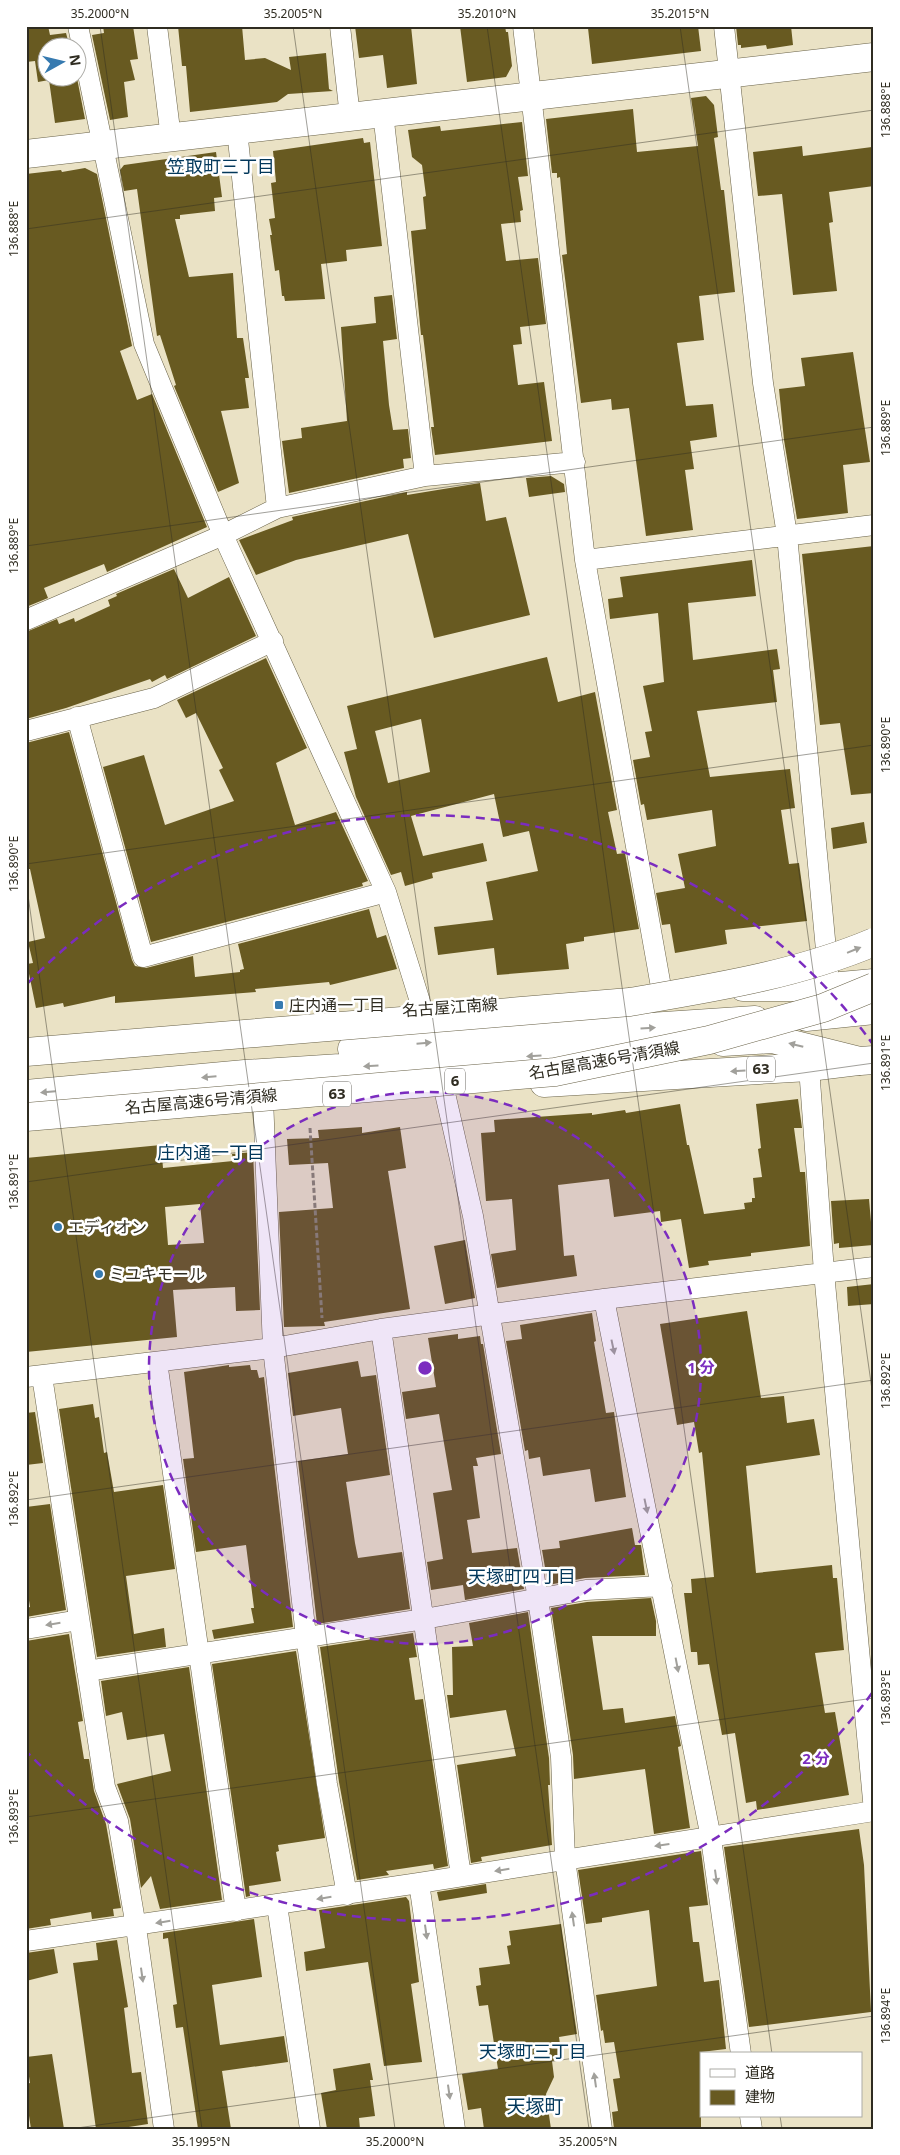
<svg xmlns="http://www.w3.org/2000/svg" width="900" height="2155" font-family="'Noto Sans','Noto Sans JP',sans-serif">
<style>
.building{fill:#685a21;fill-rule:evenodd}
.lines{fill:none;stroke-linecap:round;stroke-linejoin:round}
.street-casing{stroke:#696248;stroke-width:21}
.secondary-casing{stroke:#696248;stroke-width:29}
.primary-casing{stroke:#696248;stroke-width:29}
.highway-casing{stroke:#696248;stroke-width:29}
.path{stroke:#898470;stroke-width:3;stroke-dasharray:5 2.5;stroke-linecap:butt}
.street{stroke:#fff;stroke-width:20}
.secondary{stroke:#fff;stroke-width:28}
.primary{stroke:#fff;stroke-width:28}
.highway{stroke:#fff;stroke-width:28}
.highway-bridge-casing{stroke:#696248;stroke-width:29;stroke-linecap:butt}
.highway-bridge{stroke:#fff;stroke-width:28}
.oneway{fill:#a1a09b}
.ticks{fill:none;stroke:#2f2c21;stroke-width:1;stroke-opacity:0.45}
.ring{fill:none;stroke:#7b2cbf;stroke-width:2.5;stroke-dasharray:9 6}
.poi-dot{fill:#367ab0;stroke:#fff;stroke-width:2}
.labels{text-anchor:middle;stroke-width:5;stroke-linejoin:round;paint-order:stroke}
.shield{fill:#fff;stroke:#6d6b64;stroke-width:1}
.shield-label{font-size:15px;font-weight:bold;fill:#2f2c21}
.poi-label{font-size:16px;fill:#2f2c21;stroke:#fff;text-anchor:start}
.street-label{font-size:16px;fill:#2f2c21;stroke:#fff}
.neighbourhood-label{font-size:18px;fill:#03385b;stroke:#fff}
.quarter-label{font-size:19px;fill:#03385b;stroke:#fff}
.centre{fill:#7b2cbf;stroke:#fff;stroke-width:2.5}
.ring-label{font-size:15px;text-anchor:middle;font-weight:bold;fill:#7b2cbf;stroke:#fff;stroke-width:5;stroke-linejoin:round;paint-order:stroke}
.neatline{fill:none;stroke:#2f2c21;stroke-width:2}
.ticks-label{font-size:12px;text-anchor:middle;fill:#2f2c21}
</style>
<rect width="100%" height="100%" fill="#eae2c5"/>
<path class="building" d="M26,26H48L50,35L66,33L70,48H48V78H77L85,119L55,123L49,80L38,82L35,61L26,62Z
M103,26H133L138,59L130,60L135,80L124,82L128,117L110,120L92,35L104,33Z
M178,26H242L245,60L265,58L291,70L289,57L326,53L329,89L333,91L288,94L277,102L190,112L186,66H182Z
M355,26H411L417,84L387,88L383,55L359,58Z
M460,26H505L506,32H508L512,66L506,77L467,82Z
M604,26H698L701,51L592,64L588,28Z
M736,26H791L793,45L767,49L766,45L741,48V45H738Z
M706,96L714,105L718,137L714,138L721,190H724L735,292L699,296L704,340L677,343L686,406L713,404L717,437L690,441L694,469L685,470L693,530L646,536L629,408L612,410L611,399L581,403L562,255L567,254L560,177L557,178V173H552L546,119L633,109L637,152L698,146L691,98Z
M522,122L528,176L518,177L523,210L520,211L521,222L501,224L506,261L538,258L546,324L520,327L522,344L513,345L518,385L544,382L552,441L435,455L431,427H434L423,335H421L411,231L426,229L423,197L426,196L422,165L412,157L408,130L440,126L441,131Z
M363,138L364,143L370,142L382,246L346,250L347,261L321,264L325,299L285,301L284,296H282L279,270L275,271L270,235H272L269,219L275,218L271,183L276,182L273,151Z
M802,146L803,156L872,147L874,186L829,192L833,222L829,223L837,291L793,295L782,194L758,196L753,152Z
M216,152L222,197L214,198L215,211L180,215V219H175L189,277L233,273L237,338H243L249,378H245L249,408L221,411L239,483L218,492L174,386L176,385L160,335L157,336L137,189L124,191L120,170L124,165Z
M85,168L97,174L132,346L120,351L137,400L152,394L207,527L107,572L104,564L44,588L48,598L26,607V174L61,170L62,172Z
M392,295L397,339L383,341L389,405L393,430L408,429L411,458L403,459L404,468L289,493L282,441L302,438L301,428L347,421L341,327L376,323L374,297Z
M853,352L870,462L843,465L848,513L797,519L784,440L779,389L805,386L801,358Z
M551,476L564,484L565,492L529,497L526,478Z
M480,483L486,521L506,517L530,615L434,638L408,534L296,560L256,575L239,540L293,520L292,517L407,492V495Z
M874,546V793L851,795L840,723L820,725L802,554Z
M752,560L756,596L688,603L693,660L777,649L780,669L773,670L777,702L697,711L710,777L790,769L795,808L781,810L789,864L799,863L807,921L725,930L727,944L675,953L670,924L662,925L656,893L685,888L678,854L716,846L712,810L647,820L644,804L641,805L633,760L650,757L645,732L652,731L643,686L664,682L658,613L610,619L608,599L623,597L620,577Z
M174,569L188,598L229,577L256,636L167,679L165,675L152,682L150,679L66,708L26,719V632L57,619L59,624L74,618L75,622L110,606L108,600L117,596L116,594Z
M547,657L558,702L595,692L617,810L608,812L617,854L625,853L639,929L584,937V941L566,944L569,969L497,975L494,948L438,955L434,927L493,920L486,882L538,871L529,831L503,837L494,794L411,816L423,856L483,843L487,861L432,873L433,878L405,886L401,872L391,875L356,797L344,752L357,749L347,706ZM421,719L430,772L388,783L375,731Z
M266,658L307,748L276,763L295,825L336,812L368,881L362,883L363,886L151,942L103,767L144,755L165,825L234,801L219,770L223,768L196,713L186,718L177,700Z
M69,732L132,960L135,966L146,968L193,956L195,977L240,972V970L244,969L238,944L369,909L377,938L386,935L397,969L330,985L329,982L255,989L256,992L115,1003V996L64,1007L63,1003L36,1008L27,964L33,963L28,942L45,938L30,869H26V743Z
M864,822L867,843L833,849L831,828Z
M798,1099L802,1128H794L800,1172H805L810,1246L751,1253V1256L708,1261L709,1265L689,1268L681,1219L661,1222L660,1211L614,1217L609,1179L558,1185L564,1256L574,1255L577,1276L497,1288L491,1254L516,1250L512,1199L486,1201L481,1133L495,1132L494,1120L592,1113V1115L625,1110L626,1113L680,1104L687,1145H689L704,1214L745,1209L744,1203L752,1202V1198H755L753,1178L762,1177L758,1149L761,1148L756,1104Z
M362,1127V1133L400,1127L406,1168L388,1171L410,1309L324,1322L325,1326L284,1327L279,1212L333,1208L328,1163L289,1165L287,1139L319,1138L318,1130Z
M161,1145L163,1168L233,1161L232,1154L253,1152L260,1310L236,1311L235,1287L173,1290L177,1337L26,1352V1158ZM200,1204L204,1243L168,1245L165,1207Z
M869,1199L873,1245L839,1248V1243L834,1244L831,1201Z
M465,1240L475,1298L445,1304L434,1246Z
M874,1284V1304L848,1306L847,1287Z
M747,1311L761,1398L784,1396L787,1423L814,1419L820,1455L746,1466L756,1573L832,1565L833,1578H837L844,1650L815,1653L825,1713L835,1712L849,1795L757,1810L756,1801L746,1803L735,1733L722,1735L709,1664L698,1665L697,1652H691L684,1593H692L691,1579L714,1577L702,1452L699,1453L694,1422L677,1425L660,1324Z
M592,1313L596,1341L594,1342L606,1413L614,1412L626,1497L595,1502L590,1469L543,1476L540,1457L529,1459L528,1450L525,1451L506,1341L522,1339L520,1325Z
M458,1334V1339L480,1336L481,1344H483L501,1454L476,1458L478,1466H473L480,1518L467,1520L472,1553L517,1548L524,1589L465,1600L463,1585L431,1590L427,1562L443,1559L433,1493L452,1490L439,1414L406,1419L402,1392L436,1387L428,1338Z
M358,1361L361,1377L376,1375L390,1475L346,1482L355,1543L358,1558L402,1552L410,1609L317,1624L298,1461L348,1454L341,1408L293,1416L288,1373Z
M229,1365V1367L250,1365L251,1370H257L259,1378L264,1377L293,1627L214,1639L212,1630L254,1623L251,1608H254L246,1545L196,1552L183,1459L194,1458L184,1372Z
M93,1404L95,1418L99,1417L104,1453L107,1452L114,1492L163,1485L175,1569L126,1576L134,1634L164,1628L166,1647L97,1657L59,1409Z
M35,1412L43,1463L26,1465V1413Z
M50,1504L66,1610L26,1617V1608L30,1607L26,1581V1507Z
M632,1528L635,1545H641L645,1575L585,1578L548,1585L542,1550L560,1548L559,1541Z
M651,1598L656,1621V1636H592L603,1710L623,1708L625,1723L675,1716L681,1746L678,1747L690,1828L654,1834L645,1769L574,1779L573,1755L551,1608L587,1602Z
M528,1612L549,1758L550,1785H548L552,1845L481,1857L482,1861L471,1863L457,1765L516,1756L506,1710L450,1718L447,1695H453L452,1647L473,1646L469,1623Z
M413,1633L417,1657L409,1658L415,1700L423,1699L448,1866L434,1869L433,1864L386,1871L389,1875L357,1880L339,1782L320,1647Z
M69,1634L83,1721L78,1722L84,1759H89L94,1791L106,1824L121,1908L113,1909L114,1916L92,1919L91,1912L50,1919L51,1925L26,1929V1641Z
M296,1651L325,1838L278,1845L279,1851L276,1852L281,1881L249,1886L250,1896L246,1897L212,1664Z
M189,1667L222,1900L160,1909L151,1876L141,1888L130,1819L117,1784L171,1771L164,1734L127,1740L122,1712L106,1716L101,1681Z
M859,1829L864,1865L871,2012L749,2027L724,1847Z
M701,1851L708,1905L689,1907L693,1942H699L704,1982L719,1980L726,2049L701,2052V2129H614L612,2112L618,2111L613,2079L620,2078L614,2042L605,2043L603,2030L601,2031L596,1995L657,1986L649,1910L602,1918V1922L586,1924L578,1870Z
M486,1884L487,1893L439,1901L437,1892Z
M406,1897L409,1901L419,1982L411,1984L422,2062L384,2066L368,1962L306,1971L304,1952L325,1948L319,1910Z
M254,1919L262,1977L212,1985L220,2045L284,2036L288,2062L222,2071L231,2129H198L183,2027L176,2028L173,2005L177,2004L168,1938L163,1939V1933Z
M561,1924L577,2034L559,2037L562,2059L552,2061L554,2077L546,2094L551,2129H484L481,2108L468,2110L462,2074L498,2069L488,2005L479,2006L476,1986L481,1985L479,1968L510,1964L507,1946L511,1945L509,1931Z
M117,1940L128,2007L124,2008L132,2073L141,2072L148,2124L116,2129H96L73,1963L98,1960L96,1943Z
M54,1949L58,1973L26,1981V1953Z
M52,2054L64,2129H31L26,2096V2084L30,2083L26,2057Z
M370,2063L373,2080H370L375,2116L359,2118L360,2129H327L321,2093L336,2090L333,2069Z"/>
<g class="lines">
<g class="street-casing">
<path id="street" d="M78,26L144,344L223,535L386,892L422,1008
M157,26L171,138
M340,26L350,117
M523,26L585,560L661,987
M724,26L763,383L787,535L828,971
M383,113L425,476
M237,130L277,508
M585,560L874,525
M26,620L223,535L277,508L425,476L575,462
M77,717L143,957L386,892
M26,731L154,698L273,641
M809,1067L824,1272L874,1811
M444,1089L473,1216L538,1599L561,1757L565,1859L602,2129
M263,1098L273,1348L306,1636L327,1784L347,1895
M604,1299L711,1838L741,2054
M381,1329L461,1876
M157,1362L236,1911
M42,1376L105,1787L118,1821L136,1927L164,2129
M26,1377L273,1348L381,1329L604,1299L874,1267
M26,1629L79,1620
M87,1671L424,1619L586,1590L662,1586
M419,1883L455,2129
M277,1905L310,2129
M26,1941L419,1883L874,1811
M750,2116L752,2129"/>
</g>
<g class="secondary-casing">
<path id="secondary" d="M26,154L874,57"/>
</g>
<g class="primary-casing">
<path id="primary" d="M743,987H830L874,983
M544,1083L809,1067L858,1061"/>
</g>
<g class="highway-casing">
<path id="highway" d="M806,1017L874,1010
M723,1042L772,1039L860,1061L874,1060
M352,1049L452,1040L755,1020
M26,1094L245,1074L618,1050"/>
</g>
<path class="path" d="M310,1128L322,1318"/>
<use href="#street" class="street"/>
<use href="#secondary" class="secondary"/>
<use href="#primary" class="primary"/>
<use href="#highway" class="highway"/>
<g class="highway-bridge-casing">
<path id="highway-bridge" d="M26,1052L630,1002C712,988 796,975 874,942
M26,1117L555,1072L709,1040L823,1008L874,987"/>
</g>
<use href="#highway-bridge" class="highway-bridge"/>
</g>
<defs><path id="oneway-solid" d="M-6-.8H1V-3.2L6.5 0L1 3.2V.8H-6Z" transform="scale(1.25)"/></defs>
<g class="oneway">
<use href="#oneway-solid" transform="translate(854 950) rotate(-22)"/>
<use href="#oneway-solid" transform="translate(648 1028) rotate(-4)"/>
<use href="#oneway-solid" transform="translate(424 1043) rotate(-5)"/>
<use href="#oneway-solid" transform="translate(796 1045) rotate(-166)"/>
<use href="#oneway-solid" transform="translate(534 1056) rotate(176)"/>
<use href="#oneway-solid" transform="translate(371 1066) rotate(177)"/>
<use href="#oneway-solid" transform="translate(738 1071) rotate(176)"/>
<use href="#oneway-solid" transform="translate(209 1077) rotate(175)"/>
<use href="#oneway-solid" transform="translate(48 1092) rotate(175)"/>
<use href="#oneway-solid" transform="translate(613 1347) rotate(78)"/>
<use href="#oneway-solid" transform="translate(646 1506) rotate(78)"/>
<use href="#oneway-solid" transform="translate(53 1624) rotate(171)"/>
<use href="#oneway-solid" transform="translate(677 1665) rotate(79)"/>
<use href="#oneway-solid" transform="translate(662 1845) rotate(172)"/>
<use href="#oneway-solid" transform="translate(502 1870) rotate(171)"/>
<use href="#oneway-solid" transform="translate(716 1877) rotate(82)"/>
<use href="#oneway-solid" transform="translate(324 1898) rotate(171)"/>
<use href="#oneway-solid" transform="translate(573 1919) rotate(-98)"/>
<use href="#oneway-solid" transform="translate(163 1922) rotate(171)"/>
<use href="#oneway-solid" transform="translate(426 1932) rotate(82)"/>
<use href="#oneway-solid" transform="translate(142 1975) rotate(82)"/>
<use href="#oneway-solid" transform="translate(595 2080) rotate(-98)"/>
<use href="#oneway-solid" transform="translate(449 2092) rotate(82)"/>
</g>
<path class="ticks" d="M100,26L395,2129M293,26L589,2129M487,26L772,2054M680,26L874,1404M874,26V27M26,229L874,110M26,546L874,427M26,864L874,745M26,881L202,2129M26,1182L874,1063M26,1500L874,1380M26,1817L874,1698M780,2116L782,2129M70,2129L874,2016"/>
<circle cx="425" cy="1368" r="276" fill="#7b2cbf" fill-opacity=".12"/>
<g class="ring">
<circle cx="425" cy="1368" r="276"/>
<path d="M872 1693A553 553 0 0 1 27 1752M27 984A553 553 0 0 1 872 1043"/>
</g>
<g class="poi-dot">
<rect x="274" y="1000" width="10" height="10" rx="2.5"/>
<circle cx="58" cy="1227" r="5"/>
<circle cx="99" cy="1274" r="5"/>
</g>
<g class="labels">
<g class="shield">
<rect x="747" y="1056.5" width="28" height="25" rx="4"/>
<rect x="445" y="1068.5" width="20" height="25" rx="4"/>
<rect x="323" y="1081.5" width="28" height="25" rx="4"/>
</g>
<g class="shield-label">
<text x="761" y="1074">63</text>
<text x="455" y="1086">6</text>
<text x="337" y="1099">63</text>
</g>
<g class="poi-label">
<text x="289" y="1011">庄内通一丁目</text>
<text x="68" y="1233">エディオン</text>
<text x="109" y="1280">ミユキモール</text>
</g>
<g class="street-label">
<text transform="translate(450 1007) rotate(-4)" y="6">名古屋江南線</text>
<text transform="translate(604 1060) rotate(-10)" y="6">名古屋高速6号清須線</text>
<text transform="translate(201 1101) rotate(-5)" y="6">名古屋高速6号清須線</text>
</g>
<g class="neighbourhood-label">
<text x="221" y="173">笠取町三丁目</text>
<text x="211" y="1159">庄内通一丁目</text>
<text x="522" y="1583">天塚町四丁目</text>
<text x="533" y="2058">天塚町三丁目</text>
</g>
<g class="quarter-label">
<text x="535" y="2113">天塚町</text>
</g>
</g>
<circle cx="425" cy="1368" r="8" class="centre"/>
<g class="ring-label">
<text x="701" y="1373">1 分</text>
<text x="816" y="1764">2 分</text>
</g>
<rect width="900" height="2155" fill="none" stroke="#ffffff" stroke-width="55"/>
<rect x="700" y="2052" width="162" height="65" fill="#ffffff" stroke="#acaba6"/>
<rect x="710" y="2069" width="25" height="8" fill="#ffffff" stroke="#acaba6"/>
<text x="745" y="2078" font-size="15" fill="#2f2c21">道路</text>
<rect x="710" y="2090" width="25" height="15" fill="#685a21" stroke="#acaba6"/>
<text x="745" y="2102" font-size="15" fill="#2f2c21">建物</text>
<g transform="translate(62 62) rotate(82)"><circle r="24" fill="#ffffff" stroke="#acaba6"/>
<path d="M0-4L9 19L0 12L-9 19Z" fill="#367ab0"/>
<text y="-8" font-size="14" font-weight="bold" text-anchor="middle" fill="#2f2c21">N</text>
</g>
<rect x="28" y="28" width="844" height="2100" class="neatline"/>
<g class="ticks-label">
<text x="100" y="18">35.2000°N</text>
<text x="293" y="18">35.2005°N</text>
<text x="487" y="18">35.2010°N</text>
<text x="680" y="18">35.2015°N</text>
<text transform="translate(886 110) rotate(-90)" y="4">136.888°E</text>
<text transform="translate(14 229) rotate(-90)" y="4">136.888°E</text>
<text transform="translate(886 428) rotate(-90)" y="4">136.889°E</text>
<text transform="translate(14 546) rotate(-90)" y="4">136.889°E</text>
<text transform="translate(886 745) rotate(-90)" y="4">136.890°E</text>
<text transform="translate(14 864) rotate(-90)" y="4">136.890°E</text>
<text transform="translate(886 1063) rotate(-90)" y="4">136.891°E</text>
<text transform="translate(14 1182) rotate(-90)" y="4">136.891°E</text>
<text transform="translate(886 1381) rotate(-90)" y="4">136.892°E</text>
<text transform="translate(14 1499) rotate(-90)" y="4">136.892°E</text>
<text transform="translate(886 1698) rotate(-90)" y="4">136.893°E</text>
<text transform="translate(14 1817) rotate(-90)" y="4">136.893°E</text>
<text transform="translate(886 2016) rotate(-90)" y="4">136.894°E</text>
<text x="201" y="2146">35.1995°N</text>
<text x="395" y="2146">35.2000°N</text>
<text x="588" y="2146">35.2005°N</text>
</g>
</svg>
